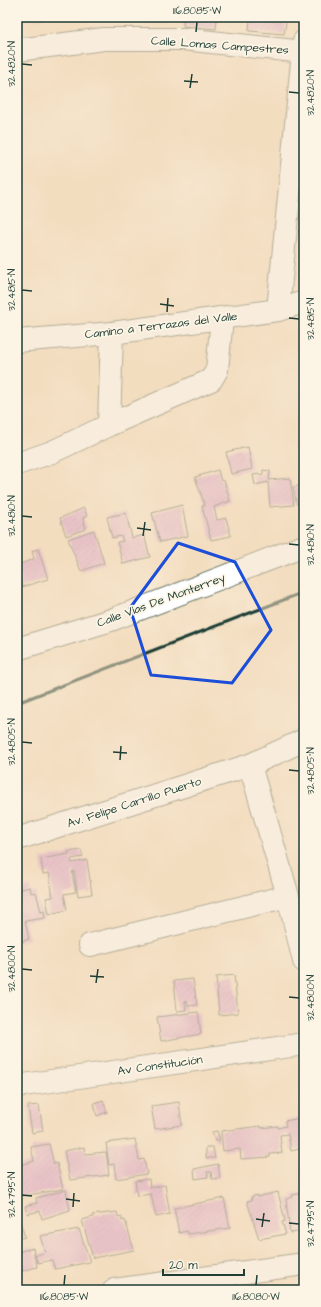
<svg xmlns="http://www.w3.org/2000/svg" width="321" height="1307" font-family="'Architects Daughter',sans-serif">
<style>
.building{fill:url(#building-hatch)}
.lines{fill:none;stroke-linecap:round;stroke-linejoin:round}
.street-casing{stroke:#697565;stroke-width:24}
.secondary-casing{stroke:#697565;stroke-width:24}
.street{stroke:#fff;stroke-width:22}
.secondary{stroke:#fff;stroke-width:22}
.rail{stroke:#1f3d34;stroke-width:3}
.marked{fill:none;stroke:#1d4ed8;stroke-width:3;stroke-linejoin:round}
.ticks{fill:none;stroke:#1f3d34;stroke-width:1.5}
.labels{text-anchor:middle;stroke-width:3.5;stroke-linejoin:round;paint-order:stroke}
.street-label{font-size:12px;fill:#1f3d34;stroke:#fcf5e5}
.neatline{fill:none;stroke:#1f3d34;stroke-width:1.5}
.ticks-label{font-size:10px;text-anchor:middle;fill:#1f3d34}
</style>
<defs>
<pattern id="building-hatch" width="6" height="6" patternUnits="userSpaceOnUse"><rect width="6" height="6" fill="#dda3d1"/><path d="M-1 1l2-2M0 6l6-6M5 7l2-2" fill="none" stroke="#b386aa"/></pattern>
</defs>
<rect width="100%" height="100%" fill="#fcf5e5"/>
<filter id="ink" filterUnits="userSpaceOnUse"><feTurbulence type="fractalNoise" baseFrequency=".025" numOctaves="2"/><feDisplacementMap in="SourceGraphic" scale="8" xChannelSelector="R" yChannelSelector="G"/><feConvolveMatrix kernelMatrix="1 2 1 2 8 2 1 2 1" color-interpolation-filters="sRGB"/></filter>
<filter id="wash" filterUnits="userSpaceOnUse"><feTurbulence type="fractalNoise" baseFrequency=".012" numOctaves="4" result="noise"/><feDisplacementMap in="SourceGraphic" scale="16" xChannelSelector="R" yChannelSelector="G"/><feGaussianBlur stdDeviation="0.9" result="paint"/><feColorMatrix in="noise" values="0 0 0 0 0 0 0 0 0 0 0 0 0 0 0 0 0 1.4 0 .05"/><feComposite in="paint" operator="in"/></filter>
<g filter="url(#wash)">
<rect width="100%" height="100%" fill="#f3ddbf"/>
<g id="blocks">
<path class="building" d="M22,17H43V18L23,20Z
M184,17H217L216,29L183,26Z
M250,17H287L284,34L249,31Z
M248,447L252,469L231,474L226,452Z
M218,470L221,481L224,480L230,501L214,507L217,520L226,518L231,536L211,540L202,506H205L195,477Z
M263,470L270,471L269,480L290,478L294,505L270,507L268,482L255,485L253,475L260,474V476L263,475Z
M304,485V504L297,505L293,487Z
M182,505L188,536L160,542L152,513Z
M84,508L87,516L83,518L86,529L66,536L60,518Z
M126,513L132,538L144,535L150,557L123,564L117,542L123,541L121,536L112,538L107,517Z
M94,530L104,563L81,571L68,539Z
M38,549L48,579L22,587L17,565L34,559L32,551Z
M81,850L83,857L71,859L72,863L87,860L92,894L78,896L74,871L72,872L76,892L64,894L67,910L49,914L46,898L53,897L49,873L43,874L41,859L69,854L68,852Z
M30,887L31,893L36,892L41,912L44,911L45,918L25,921L29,939L17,943V896H19L17,890Z
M234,975L238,1013L219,1015L216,977Z
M193,979L197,1005L188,1006L187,1001L185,1002L186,1010L177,1011L174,981Z
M198,1012L201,1034L161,1041L157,1017Z
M103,1100L107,1112L97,1116L94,1103Z
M179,1102L182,1125L155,1129L151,1106Z
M39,1105L43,1131L32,1133L28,1106Z
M304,1117V1148L291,1151L288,1134L280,1135L282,1153L270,1154V1157L241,1159L240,1149L223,1151L221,1131L261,1126V1128L278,1126V1128L286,1126L285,1121Z
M217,1131L220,1140L215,1141L212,1132Z
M135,1139L139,1160L144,1159L147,1174L116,1179L114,1164L109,1165L106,1143Z
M49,1144L54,1164L57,1163L63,1189L17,1197V1166L34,1161L31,1147Z
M84,1147L85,1154L106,1152L109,1175L70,1180L64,1151Z
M206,1147H213L215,1158H206Z
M218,1164L220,1178L212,1179L211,1172H207L208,1177L195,1179L194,1169Z
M149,1179L150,1188L165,1185L170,1214L156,1217L151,1194L137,1196L135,1181Z
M66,1190L70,1210L42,1219L40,1211L27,1214L25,1206L37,1203L36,1198Z
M278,1192L285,1221L282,1222L286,1234L259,1239L247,1201L252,1200L251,1197L257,1195V1197Z
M304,1193V1231L290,1233L286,1199L293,1197L292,1195Z
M224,1198L230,1228L188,1234L187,1231L179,1233L174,1208Z
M17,1212L25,1237L17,1239Z
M117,1212L118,1217L122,1216V1221L125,1220L134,1250L93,1258L82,1220L93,1217L92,1215Z
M79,1229L90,1262L55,1269L52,1260L38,1263L35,1256L45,1252L40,1236Z
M33,1248L37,1267L17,1272V1252Z"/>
</g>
</g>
<g filter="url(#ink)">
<use href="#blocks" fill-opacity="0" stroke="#697565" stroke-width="1"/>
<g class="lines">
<g class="street-casing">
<path id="street" d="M17,50L104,39H183L304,52
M278,310L304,41
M109,425L211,380L217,370L222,318
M17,464L52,452L109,425L112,333
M17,649L111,620L304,546
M250,765L288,896L304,961
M90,945L288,896
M17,1086L304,1044
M114,1290L304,1264"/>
</g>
<g class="secondary-casing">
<path id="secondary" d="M17,341L112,333L278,310L304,302
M17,839L250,765L304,740"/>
</g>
<use href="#street" class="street"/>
<use href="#secondary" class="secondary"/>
<path class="rail" d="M17,703L304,592"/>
</g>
</g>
<path d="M0 0H321V1307H0ZM178,543L235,562L271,630L232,683L151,675L130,608Z" fill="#f3ddbf" fill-opacity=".55" fill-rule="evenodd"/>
<path class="marked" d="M178,543L235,562L271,630L232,683L151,675L130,608Z"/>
<path class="ticks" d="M196,32L197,22M22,64L32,65M184,81L198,82M190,88L192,74M289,92L299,93M22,290L32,291M160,304L174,306M167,312L168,298M289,318L299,319M22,516L32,517M137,528L151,530M143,536L145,522M289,544L299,545M22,742L32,743M113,752L127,753M120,760L121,746M289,770L299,771M22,969L32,970M90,976L104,977M96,983L98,969M289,997L299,998M22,1195L32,1196M66,1199L80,1201M73,1207L74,1193M256,1219L270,1221M289,1223L299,1224M262,1227L264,1213M64,1285L65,1275M256,1285L257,1275"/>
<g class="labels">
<g class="street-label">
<text transform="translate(220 45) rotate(4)" y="4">Calle Lomas Campestres</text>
<text transform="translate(161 325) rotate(-7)" y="4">Camino a Terrazas del Valle</text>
<text transform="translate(161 600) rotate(-20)" y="4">Calle Vías De Monterrey</text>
<text transform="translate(134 802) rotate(-18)" y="4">Av. Felipe Carrillo Puerto</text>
<text transform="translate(160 1065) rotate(-8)" y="4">Av Constitución</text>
</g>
</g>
<rect width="321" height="1307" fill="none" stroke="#fcf5e5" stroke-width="44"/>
<path d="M163 1269v6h81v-6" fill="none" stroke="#1f3d34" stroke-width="2"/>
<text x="169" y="1269" font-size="12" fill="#1f3d34" stroke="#fcf5e5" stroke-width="3" paint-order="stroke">20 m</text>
<rect x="22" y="22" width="277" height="1263" class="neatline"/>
<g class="ticks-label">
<text x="197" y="14">116.8085°W</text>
<text transform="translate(11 64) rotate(-90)" y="4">32.4820°N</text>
<text transform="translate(310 93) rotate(-90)" y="4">32.4820°N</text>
<text transform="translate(11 290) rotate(-90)" y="4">32.4815°N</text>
<text transform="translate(310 319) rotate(-90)" y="4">32.4815°N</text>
<text transform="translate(11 516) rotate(-90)" y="4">32.4810°N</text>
<text transform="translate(310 545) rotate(-90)" y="4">32.4810°N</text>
<text transform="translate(11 742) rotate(-90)" y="4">32.4805°N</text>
<text transform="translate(310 771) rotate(-90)" y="4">32.4805°N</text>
<text transform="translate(11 969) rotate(-90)" y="4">32.4800°N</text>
<text transform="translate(310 998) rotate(-90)" y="4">32.4800°N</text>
<text transform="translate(11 1195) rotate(-90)" y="4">32.4795°N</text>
<text transform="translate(310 1224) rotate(-90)" y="4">32.4795°N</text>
<text x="64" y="1300">116.8085°W</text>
<text x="256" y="1300">116.8080°W</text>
</g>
</svg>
